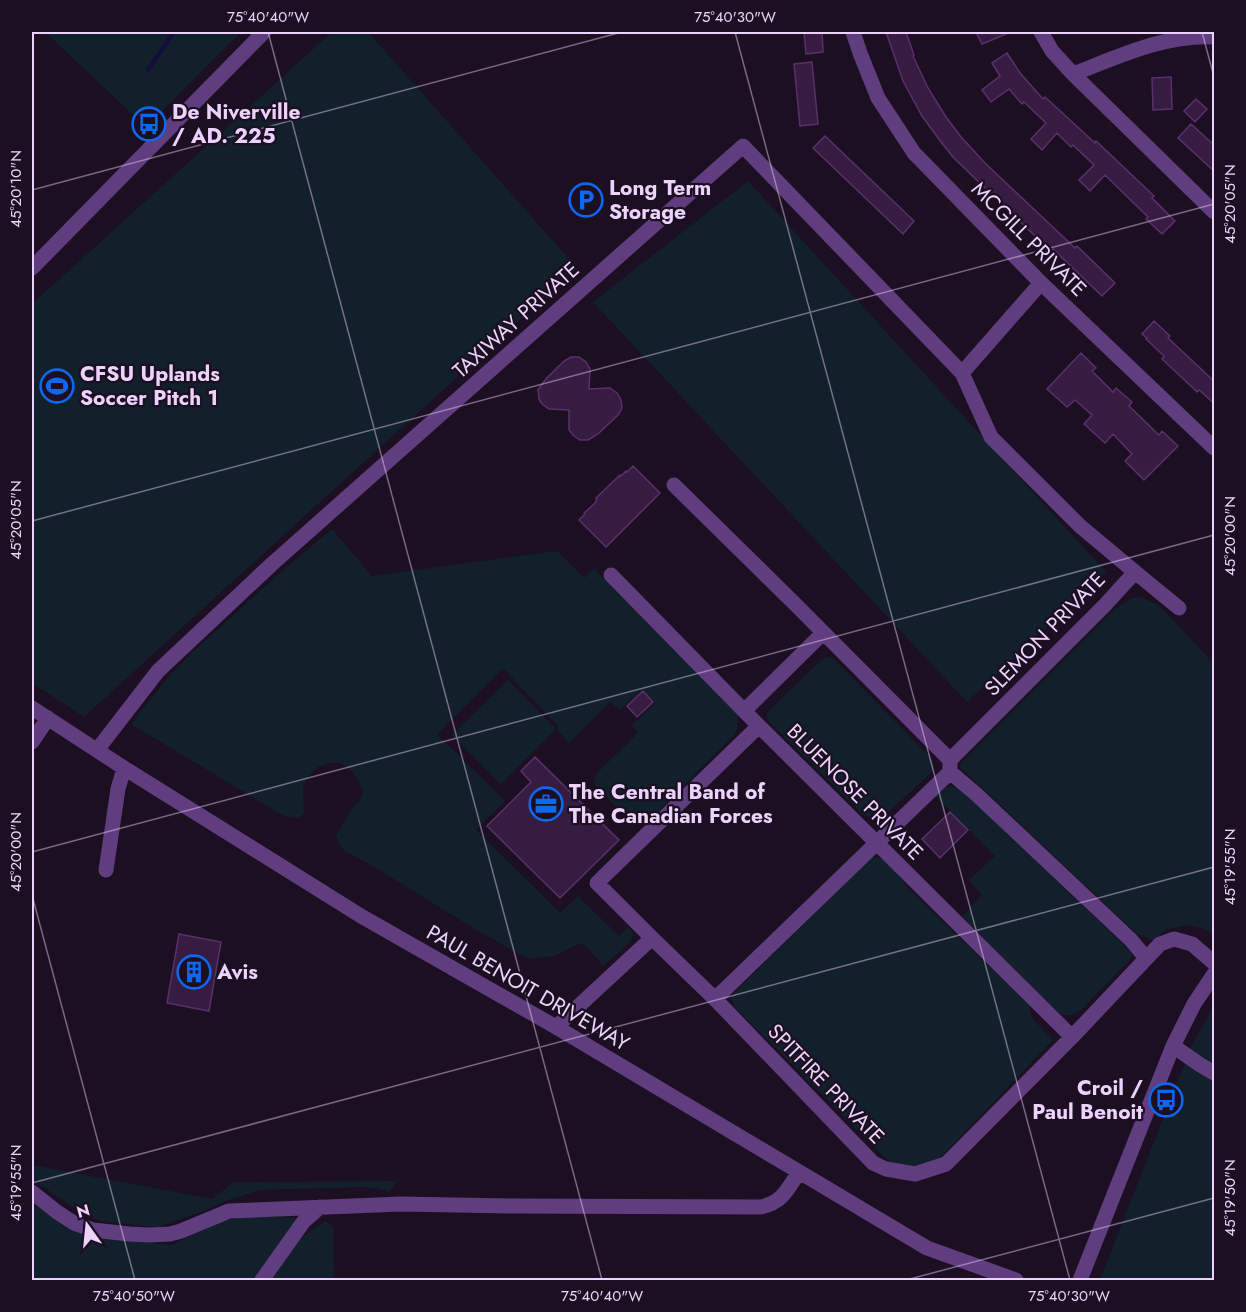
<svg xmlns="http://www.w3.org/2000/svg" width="1246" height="1312" font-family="Jost,sans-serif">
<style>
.green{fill:#12202b}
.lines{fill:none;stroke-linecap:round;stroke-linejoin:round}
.stream{stroke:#130d3d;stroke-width:4.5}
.building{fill:#371c42;stroke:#5a306c;stroke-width:1.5}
.minor{stroke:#603d7e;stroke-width:15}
.ticks{fill:none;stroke:#ecd3fc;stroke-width:1.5;stroke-opacity:0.45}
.labels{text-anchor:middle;stroke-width:4.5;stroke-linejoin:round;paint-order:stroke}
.poi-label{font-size:21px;font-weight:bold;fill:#ecd3fc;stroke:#1c0f22;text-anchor:start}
.street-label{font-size:21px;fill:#ecd3fc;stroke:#1c0f22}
.neatline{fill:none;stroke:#ecd3fc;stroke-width:2}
.ticks-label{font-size:15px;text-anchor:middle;fill:#ecd3fc}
</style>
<rect width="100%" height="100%" fill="#1c0f22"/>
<path class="green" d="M45,32H241L146,127Z
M332,32H368L577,268L84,717L32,683V304Z
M748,181L1106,572L967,702L593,302Z
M332,529L372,576L557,551L584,578L594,569L737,714C738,722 739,727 735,734L652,818L647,822L641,825L631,821L597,788C594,783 594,780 596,774L638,733L632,725L655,703L643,690L620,710L610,702L569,743L558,731V726L503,668L437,734L505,801L476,830L560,913L578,896L619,936L628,927C630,930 633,932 633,936C632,944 609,960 603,966L585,945L578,944L555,956L529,959L475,929L373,866L346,852L338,843L336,836L351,810L360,800L363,792L358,780L351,770L341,763H329L318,767L308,777L303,787L304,814L298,818L284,816L131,724L169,676L196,649L282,571Z
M1141,597L1160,606L1214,664V934L1201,928L1185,925L1165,930L1154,940L1137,934L961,768L960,764L1116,608L1132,598Z
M827,657L834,659L932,759L934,766L930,774L882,818L871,819L862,814L769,722L766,716L769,711L820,661Z
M508,680L556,729L501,784L452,735Z
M951,786L959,788L1131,952L1132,957L1128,962L1082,1009C1074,1015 1070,1017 1060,1014L962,916L982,895L969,880L995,856L935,796L943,788Z
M878,857C890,862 899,874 905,885L1029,1005L1032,1018L1053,1040L939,1159C917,1167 903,1174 884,1157L734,1006L731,998L733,994L871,858Z
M1214,1005V1280H1100L1191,1047Z
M32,1165L212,1199L234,1182L397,1181L389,1192L378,1188L361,1187L261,1190L228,1200L201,1212L158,1227L100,1221L84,1215L32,1179Z
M32,1200L68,1229L138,1242L172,1245L220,1221L251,1216L299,1218L254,1280H32Z
M325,1221L333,1226L334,1280H272L298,1240Z"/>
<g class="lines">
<path class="stream" d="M148,70L174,32"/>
</g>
<path class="building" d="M804,32H822L823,52L806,54Z
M886,32H906L914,55L913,56L928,88L946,117L961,137L986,164L1075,248L1077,246L1115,283L1102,296L1053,249L1051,251L994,197L953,157L941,142L922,116L903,81Z
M976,32H1011L982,44Z
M1007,53L1020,73L1043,99L1045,97L1095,143L1096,141L1154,196L1152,198L1175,221L1162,234L1146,219L1148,217L1105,175L1090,191L1079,180L1094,165L1073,145L1071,147L1057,133L1042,150L1031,139L1046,123L1024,102L1022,104L1009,89L991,102L982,90L1000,76L992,63Z
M812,62L818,124L800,126L794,64Z
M1171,77L1172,109L1153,110L1152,78Z
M1196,99L1207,109L1195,122L1184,111Z
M1191,124L1215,146V172L1178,138Z
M825,136L914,221L903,234L813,148Z
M1154,321L1170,336L1168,338L1215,382V404L1199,390L1197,392L1195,390L1162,359L1164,356L1146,339L1147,338L1142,334Z
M1081,353L1096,368L1092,371L1113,392L1116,388L1132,402L1129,406L1159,435L1162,431L1178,446L1144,480L1125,461L1132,454L1113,434L1105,443L1084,424L1092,415L1075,400L1067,407L1047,389Z
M571,357H579L586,362L590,369L589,389L610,388L617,393L621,400L622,408L618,415L598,434L588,440H580L574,436L569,430V410L549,409L542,404L539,399L538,390L545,380L564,361Z
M633,466L660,493L606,547L579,520L585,514L584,513L595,503L597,499L596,498L620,475L621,476L626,471L627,472Z
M643,691L653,702L637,717L627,706Z
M535,757L619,840L560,898L487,826L531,782L521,771Z
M950,812L968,830L940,858L922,839Z
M179,934L221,942L209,1011L167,1003Z"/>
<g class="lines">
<path class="minor" d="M853,32L860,53L878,98L914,153L1041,283L1214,448
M1041,32L1052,51L1073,74L1214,212
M1073,74C1118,57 1165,34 1214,37
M32,268L264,32
M962,373L1041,283
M674,485L796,605L950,760
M1135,572L1179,608
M611,575L759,726L1072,1037
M32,708L124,768L361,916L556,1027L927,1248L1016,1280
M744,711L823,633
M759,726L640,841L597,883L652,938L715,999L873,1163L886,1169L915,1174L946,1164L1072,1037L1160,944L1174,939L1192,944L1214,963
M32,742L48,718
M97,750L158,671L272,564L743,146L962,373L991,437L1080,526L1135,572L1105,605L950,760V772L715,999
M950,772L976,794L1131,940L1146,958
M106,870L118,789L124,768
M556,1027L652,938
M1173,1046L1199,1064L1214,1073
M32,1192L57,1212L74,1223L93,1230L129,1234L149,1235L170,1234L181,1231L229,1211L401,1204L514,1206L761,1207C783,1202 787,1190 799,1172
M262,1280L304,1221L320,1207
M1080,1280L1173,1046L1194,1004L1214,974"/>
</g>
<path class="ticks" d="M268,32L602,1280M735,32L1070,1280M1202,32L1214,77M32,190L622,32M32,521L1214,204M32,852L1214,535M32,895L135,1280M32,1183L1214,867M906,1280L1214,1198"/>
<defs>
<g id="bus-ring" transform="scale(1.725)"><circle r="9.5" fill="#1c0f22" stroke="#0e67ed" stroke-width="1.5"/><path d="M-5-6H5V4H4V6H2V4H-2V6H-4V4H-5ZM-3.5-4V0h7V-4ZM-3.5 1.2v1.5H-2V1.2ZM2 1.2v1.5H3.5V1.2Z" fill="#0e67ed"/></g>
<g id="parking-ring" transform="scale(1.725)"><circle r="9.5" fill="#1c0f22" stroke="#0e67ed" stroke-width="1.5"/><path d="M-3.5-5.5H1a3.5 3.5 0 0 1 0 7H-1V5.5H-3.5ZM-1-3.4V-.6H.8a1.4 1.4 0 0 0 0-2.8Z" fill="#0e67ed"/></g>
<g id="stadium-ring" transform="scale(1.725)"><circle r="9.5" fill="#1c0f22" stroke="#0e67ed" stroke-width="1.5"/><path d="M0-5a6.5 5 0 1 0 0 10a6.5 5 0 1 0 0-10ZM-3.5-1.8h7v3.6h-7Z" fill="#0e67ed"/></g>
<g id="office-ring" transform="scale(1.725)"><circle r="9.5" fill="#1c0f22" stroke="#0e67ed" stroke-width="1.5"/><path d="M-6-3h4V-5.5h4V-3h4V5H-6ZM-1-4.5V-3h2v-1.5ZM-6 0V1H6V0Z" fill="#0e67ed"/></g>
<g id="building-ring" transform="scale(1.725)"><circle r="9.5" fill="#1c0f22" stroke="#0e67ed" stroke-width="1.5"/><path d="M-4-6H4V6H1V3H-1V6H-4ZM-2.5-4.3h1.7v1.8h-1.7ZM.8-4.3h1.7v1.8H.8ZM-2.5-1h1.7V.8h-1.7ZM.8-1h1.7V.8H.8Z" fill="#0e67ed"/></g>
</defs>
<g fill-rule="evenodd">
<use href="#bus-ring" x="149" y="124"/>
<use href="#parking-ring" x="586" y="200"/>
<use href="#stadium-ring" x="57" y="386"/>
<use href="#office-ring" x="546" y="804"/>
<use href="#building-ring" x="194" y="972"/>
<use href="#bus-ring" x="1166" y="1100"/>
</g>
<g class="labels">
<g class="poi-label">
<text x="172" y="119">De Niverville<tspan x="172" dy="24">/ AD. 225</tspan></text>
<text x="609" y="195">Long Term<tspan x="609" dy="24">Storage</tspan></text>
<text x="80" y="381">CFSU Uplands<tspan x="80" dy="24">Soccer Pitch 1</tspan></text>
<text x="569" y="799">The Central Band of<tspan x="569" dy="24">The Canadian Forces</tspan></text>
<text x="217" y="979">Avis</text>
<text x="1143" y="1095" text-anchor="end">Croil /<tspan x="1143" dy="24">Paul Benoit</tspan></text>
</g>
<g class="street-label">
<text transform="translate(1029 239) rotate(45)" y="7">MCGILL PRIVATE</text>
<text transform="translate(516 320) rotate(-42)" y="7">TAXIWAY PRIVATE</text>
<text transform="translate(1045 634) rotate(-46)" y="7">SLEMON PRIVATE</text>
<text transform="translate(855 792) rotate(45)" y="7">BLUENOSE PRIVATE</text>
<text transform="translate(528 988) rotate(30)" y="7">PAUL BENOIT DRIVEWAY</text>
<text transform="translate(826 1084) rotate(46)" y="7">SPITFIRE PRIVATE</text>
</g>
</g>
<rect width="1246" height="1312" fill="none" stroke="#1c0f22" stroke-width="66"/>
<g transform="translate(87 1225) rotate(345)" stroke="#1c0f22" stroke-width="4.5" paint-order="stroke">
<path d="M0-4.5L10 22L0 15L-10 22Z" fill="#ecd3fc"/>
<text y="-9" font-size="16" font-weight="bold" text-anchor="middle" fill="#ecd3fc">N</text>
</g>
<rect x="33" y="33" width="1180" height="1246" class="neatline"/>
<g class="ticks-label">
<text x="268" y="22">75°40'40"W</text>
<text x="735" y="22">75°40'30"W</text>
<text transform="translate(16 189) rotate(-90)" y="5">45°20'10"N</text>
<text transform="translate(1230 204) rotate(-90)" y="5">45°20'05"N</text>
<text transform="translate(16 520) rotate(-90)" y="5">45°20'05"N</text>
<text transform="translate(1230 536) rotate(-90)" y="5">45°20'00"N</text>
<text transform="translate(16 852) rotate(-90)" y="5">45°20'00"N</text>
<text transform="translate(1230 867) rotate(-90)" y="5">45°19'55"N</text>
<text transform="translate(16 1183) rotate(-90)" y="5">45°19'55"N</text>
<text transform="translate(1230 1198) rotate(-90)" y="5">45°19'50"N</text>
<text x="134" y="1301">75°40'50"W</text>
<text x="602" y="1301">75°40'40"W</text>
<text x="1069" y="1301">75°40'30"W</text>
</g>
</svg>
